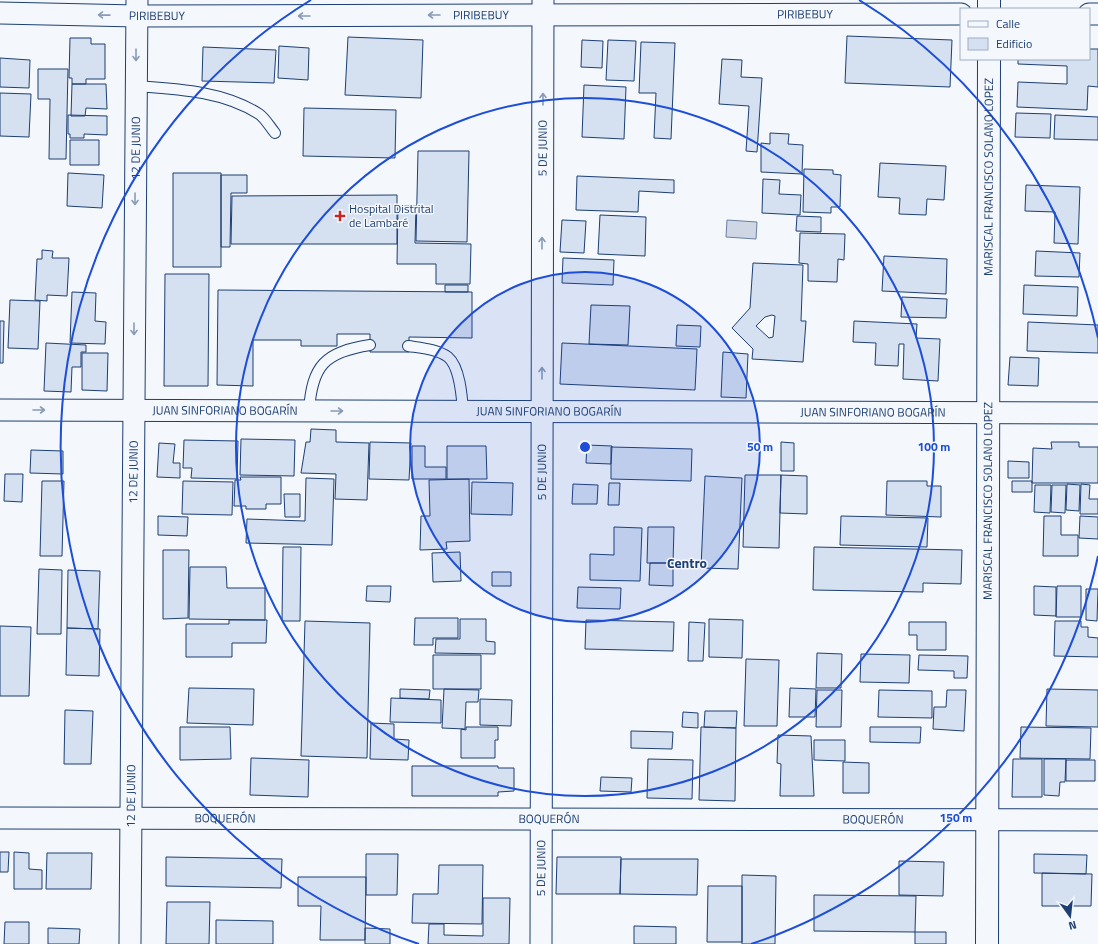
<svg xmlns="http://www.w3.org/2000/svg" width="1098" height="944" font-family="'Titillium Web',sans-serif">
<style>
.water{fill:#cfd7e4;stroke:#687fa3}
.building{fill:#d5e0f0;stroke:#1d3f73;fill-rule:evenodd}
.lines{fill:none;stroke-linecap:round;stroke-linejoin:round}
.service-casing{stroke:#1d3f73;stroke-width:12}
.minor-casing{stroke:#1d3f73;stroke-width:23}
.tertiary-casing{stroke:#1d3f73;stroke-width:24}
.service{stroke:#f4f7fb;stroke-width:10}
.minor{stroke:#f4f7fb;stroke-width:21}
.tertiary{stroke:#f4f7fb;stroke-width:22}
.oneway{stroke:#889bb7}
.ring{fill:none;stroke:#1d4ed8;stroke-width:2}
.poi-dot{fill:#c62828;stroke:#f4f7fb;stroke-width:1.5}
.labels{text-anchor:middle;stroke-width:3;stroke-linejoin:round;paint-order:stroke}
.street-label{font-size:12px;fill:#1d3f73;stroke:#f4f7fb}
.poi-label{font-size:12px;fill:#1d3f73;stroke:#f4f7fb;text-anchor:start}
.quarter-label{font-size:14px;font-weight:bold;fill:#1d3f73;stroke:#f4f7fb}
.centre{fill:#1d4ed8;stroke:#f4f7fb;stroke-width:2}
.ring-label{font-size:12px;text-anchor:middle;font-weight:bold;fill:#1d4ed8;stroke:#f4f7fb;stroke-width:3;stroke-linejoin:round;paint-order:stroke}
</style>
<rect width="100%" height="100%" fill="#f4f7fb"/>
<path class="water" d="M727,220L757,222L756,239L726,237Z"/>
<path class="building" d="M847,36L952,40L950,87L845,83Z
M348,37L423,40L421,98L345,95Z
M70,38H91V44H105V79H86V84H72V78H69Z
M582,40L603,41L602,68L581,67Z
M608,40L636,41L634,81L606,80Z
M641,42L675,43L671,139L654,138L656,93H639Z
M279,46L309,48L308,80L278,78Z
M203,47L276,50L274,83L202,81Z
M1089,49H1098V87L1088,86L1087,110L1017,107L1018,82L1067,84V66L1018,64V59H1089Z
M0,58L30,60L29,88L0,87Z
M722,59L742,60L741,77L762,78L757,152L746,151L749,106L719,104Z
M38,69H68L66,159H49L50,99H38Z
M72,84H106L107,109L86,108L85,116H71Z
M584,85L626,87L624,139L582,137Z
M0,93L31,94L29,137L0,136Z
M304,108L396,110L395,158L303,156Z
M1016,113L1051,114L1050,138L1015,137Z
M68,115L107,116V135L84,134V138H70V134H68Z
M1055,115L1098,117V140L1054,139Z
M770,133L789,134L788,144L803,145L802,174L761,172V143L770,144Z
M70,140H99V165H70Z
M418,151H469L467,242L416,241Z
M880,163L946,166L944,200L927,199L926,215L899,214L900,198L878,197Z
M804,169L833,170V174L841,175L840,207H831V213L803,212Z
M68,173L104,175L102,208L67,206Z
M173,173H221V267H173Z
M221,175H247V193H231L230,247H221Z
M577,176L674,180V193L639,191L638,212L576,210Z
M763,179L780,180L779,194L801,195L800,215L762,213Z
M1026,185L1080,187L1078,244L1054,243L1055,212L1025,211Z
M397,195V244H231L232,196Z
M398,206H416L415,243L471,244L470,284H436V264H397Z
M600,215L646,217L645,256L598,254Z
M797,216L821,217V232L796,231Z
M562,220L586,221L584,253L560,252Z
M800,233L845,234L844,260L838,259L837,282L808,281V264L799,263Z
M42,250L53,251L52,258H69L67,296L47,295V301L35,300L37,259H42Z
M1036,251L1080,253L1079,277L1035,276Z
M884,256L947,259L946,294L882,291Z
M563,258L614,260L613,285L562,283Z
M753,263L803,265L801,321H806L803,362L752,359L753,349L732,328L750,308ZM772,315L775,316L773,337L769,338L756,326L765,317Z
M165,274H209L208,386H164Z
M445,285H468V292H445Z
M1024,285L1078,287L1077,316L1023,314Z
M218,290L472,292V338L409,337V352H370V334H337V346H301V340H253V386L217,385Z
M72,292L96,293L95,321L106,322L105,344L70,343Z
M902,297L947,299L946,318L901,317Z
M10,300L40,301L38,349L8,348Z
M591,305L630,306L628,345L589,344Z
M0,321H4L3,363H0Z
M854,321L917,324L916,338L940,339L938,381L903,379L904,344H899L898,366L875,365L876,343L853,342Z
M1028,322L1098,325V353L1027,351Z
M677,325L701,326L700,347L676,346Z
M46,343L86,345V352H81V367H72L71,392L44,391Z
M562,343L697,349L695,390L560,384Z
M723,352L748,354L746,398L721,397Z
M82,353H108L107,391L82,390Z
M1010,357L1039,358L1038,386L1008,385Z
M311,429L336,430V442L369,443L367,500L335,499L336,474L301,473L306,442H310Z
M241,439L295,440L294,476L240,475Z
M184,440L238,441L237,479L191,478L192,468H183Z
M370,442L411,443L409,480L369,479Z
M781,442L794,443V471H781Z
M1051,442H1079V447H1098V483H1032L1033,448L1052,449Z
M159,443L175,444L173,463H180V478L157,477Z
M587,445L612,446L611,464L586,463Z
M412,446H425V467H446V479H412Z
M447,446H486L487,479H447Z
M611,447L692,449L691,481L611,479Z
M31,450L63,451V474L30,473Z
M1008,461L1029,462V478H1008Z
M5,474H23L22,502L4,501Z
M745,475H781L779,548L743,547Z
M781,475L807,476V514L780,513Z
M705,476L742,478L738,569L701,568Z
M240,477H281V504H266V509H246V506H234L235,480H241Z
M306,478L334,479L332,545L246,543L247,519L305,521Z
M469,479L470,541L446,542L447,549L420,550L421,516H430L429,480Z
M42,481H64L62,556H40Z
M183,481L233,482L232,515L182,514Z
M887,481H927V486H941V517L886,515Z
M1012,481H1032V492H1012Z
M472,482L513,483L512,515L471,514Z
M609,483H620L619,505H608Z
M573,484L598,485L597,504H572Z
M1067,484L1080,485L1079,511L1066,510Z
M1081,484L1090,485L1089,499H1098V514H1080Z
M1035,485H1051L1050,513L1034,512Z
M1052,485H1066L1065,513L1051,512Z
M284,494H300V517H285Z
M158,516L188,517L187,536L158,535Z
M841,516L928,518L927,547L840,545Z
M1044,516H1061V535H1078V556H1043Z
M1080,516L1098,517V539L1079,538Z
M614,527L642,528L640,581L590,580V554L614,555Z
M648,527H674L673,563H647Z
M283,547H301L300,621H282Z
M814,547L962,550L961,584L923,583V592L813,590Z
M163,550H189L188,618L163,619Z
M460,552L461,581L433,582L432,553Z
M650,563H673V586L649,585Z
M190,567H226L227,588H265V620L189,619Z
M39,569L62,570L61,634H37Z
M68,570L100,571L98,629L67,628Z
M492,572H511V586H492Z
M367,586H391L390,602L366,601Z
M1034,586L1056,587V616L1034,615Z
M1057,586H1081V617H1056Z
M578,587L621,588L620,609L577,608Z
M1086,589H1098L1097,621L1086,620Z
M415,618H458V638H433V645H414Z
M460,619H486V641L495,642V654L435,653L436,639H460Z
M709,619L743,620L742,658L709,657Z
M229,620H267L266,643H232V657H186V624H229Z
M586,620L674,622L673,651L585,649Z
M305,621L370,623L367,758L301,756Z
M1055,621H1081V627H1088V637L1098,638V657L1054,656Z
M689,622L705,623L703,661H688Z
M909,622H946V650H917V635H909Z
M0,626L31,627L29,696H0Z
M67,628L100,629L99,676L66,675Z
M817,653L842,654L841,688H816Z
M861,654L910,655L909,683L860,682Z
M433,655H481V689H433Z
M919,655L968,656L967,678H954V671L918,670Z
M746,659L779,660L777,726H744Z
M189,688L254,689L253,725L187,723Z
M790,688L816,689L815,717H789Z
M400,689L430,690L429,699L400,698Z
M444,689L479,690L478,702H466L465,729L442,728Z
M1047,689L1098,690V727L1046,726Z
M817,690H842L841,727H816Z
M879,690L932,691V718L878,717Z
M947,690H966L964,731L933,729L934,707H946Z
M391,698L441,700V723L390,722Z
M480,699L512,700L511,726L480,725Z
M65,710L93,711L91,764H64Z
M705,711H737L736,728L704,727Z
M683,712L698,713V728L682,727Z
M371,723L394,724V739L409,740L408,760L370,759Z
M180,727H230L231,759L180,760Z
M466,727H498V740H495V758H461V729L466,730Z
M701,727L736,728L735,801L699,800Z
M870,727H921L920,743L870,742Z
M1021,727L1091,728L1090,759L1020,758Z
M631,731L673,732L672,749L631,748Z
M778,735L811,736L814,796H780L781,764L777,763Z
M814,740H845V761L814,760Z
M251,758L309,760L308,797L250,795Z
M648,759L693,760L692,799L647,798Z
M1013,759H1042V797H1012Z
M1044,759H1066L1065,782H1060L1059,796L1044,795Z
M1066,760H1095V781H1066Z
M843,762L869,763V793H843Z
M412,766H498V768H514V791L498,792V796H412Z
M601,777L632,778L631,792L600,791Z
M0,852H9L8,872H0Z
M14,852L29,853V869L42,870V889H14Z
M47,853H92L91,889H46Z
M366,854H398L397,895H366Z
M1034,854L1087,855L1086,874L1034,873Z
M166,857L282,859L281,888L166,886Z
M557,857H621L620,894H556Z
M621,859H698L697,895L620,894Z
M899,861L944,862L943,896L899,895Z
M439,865H483L482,924L412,923L413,894H438Z
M1042,873L1092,874L1091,906H1042Z
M742,875L776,876L775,944H742Z
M298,877H366L365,940H320L321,906H298Z
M708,886H742V942H707Z
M814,895L916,896L915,932L814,931Z
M483,898H510L509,944H428L429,924H444V935L483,936Z
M167,902H210L209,944H166Z
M216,920L273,921V944H216Z
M5,922H29V944H4Z
M634,926L676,927V944H634Z
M48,928L80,929L79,944H48Z
M365,928L390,929V944H365Z
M915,932H946V944H915Z"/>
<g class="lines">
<g class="service-casing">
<path id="service" d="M136,86C178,89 223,91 259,114C265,118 270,127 275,133
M408,346C421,348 437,349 448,357C460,367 462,397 463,411
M309,411C312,365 325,352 370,345"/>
</g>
<g class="minor-casing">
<g id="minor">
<path id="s1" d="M0,13L137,16L961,14"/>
<path d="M1089,14H1098"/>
<path id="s2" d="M0,410L1098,413"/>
<path id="s3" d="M0,818L1098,820"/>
<path id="s4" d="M130,944L137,0"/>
<path id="s5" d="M541,944L543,0"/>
</g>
</g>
<g class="tertiary-casing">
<g id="tertiary">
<path d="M989,9V0"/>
<path id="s6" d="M987,944L989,59"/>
</g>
</g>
<use href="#service" class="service"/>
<use href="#minor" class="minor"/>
<use href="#tertiary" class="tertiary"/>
</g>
<defs><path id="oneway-shaft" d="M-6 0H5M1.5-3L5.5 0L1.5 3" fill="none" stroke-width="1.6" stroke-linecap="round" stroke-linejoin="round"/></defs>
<g class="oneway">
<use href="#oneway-shaft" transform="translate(104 15) rotate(-179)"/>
<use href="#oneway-shaft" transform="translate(434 15) rotate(180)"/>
<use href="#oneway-shaft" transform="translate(304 16) rotate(180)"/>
<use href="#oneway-shaft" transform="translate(136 55) rotate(90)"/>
<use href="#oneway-shaft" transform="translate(543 99) rotate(-90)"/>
<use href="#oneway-shaft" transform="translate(135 199) rotate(90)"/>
<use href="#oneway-shaft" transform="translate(542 243) rotate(-90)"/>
<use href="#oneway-shaft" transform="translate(134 329) rotate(90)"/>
<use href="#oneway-shaft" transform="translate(542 373) rotate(-90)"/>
<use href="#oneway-shaft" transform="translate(39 410)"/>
<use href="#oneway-shaft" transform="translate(337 411)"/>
</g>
<circle cx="585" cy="447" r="175" fill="#1d4ed8" fill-opacity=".12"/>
<g class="ring">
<circle cx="585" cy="447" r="175"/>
<circle cx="585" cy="447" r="349"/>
<path d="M1098 556A524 524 0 0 1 751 944M419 944A524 524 0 0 1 311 0M859 0A524 524 0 0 1 1098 338"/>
</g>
<path class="poi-dot" d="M338 210h4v4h4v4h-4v4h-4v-4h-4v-4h4z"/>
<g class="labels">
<g class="street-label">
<text dy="4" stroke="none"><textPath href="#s1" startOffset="805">PIRIBEBUY</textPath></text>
<text dy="4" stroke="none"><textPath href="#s1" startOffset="481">PIRIBEBUY</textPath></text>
<text dy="4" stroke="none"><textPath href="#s1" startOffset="157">PIRIBEBUY</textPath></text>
<text dy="4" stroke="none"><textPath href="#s4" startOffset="796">12 DE JUNIO</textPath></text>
<text dy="4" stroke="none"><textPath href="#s5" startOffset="796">5 DE JUNIO</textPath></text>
<text dy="4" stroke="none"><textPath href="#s6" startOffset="767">MARISCAL FRANCISCO SOLANO LOPEZ</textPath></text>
<text dy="4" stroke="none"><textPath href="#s2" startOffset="225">JUAN SINFORIANO BOGARÍN</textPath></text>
<text dy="4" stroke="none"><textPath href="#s2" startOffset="549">JUAN SINFORIANO BOGARÍN</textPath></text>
<text dy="4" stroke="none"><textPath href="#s2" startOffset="873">JUAN SINFORIANO BOGARÍN</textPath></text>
<text dy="4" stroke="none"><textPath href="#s4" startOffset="472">12 DE JUNIO</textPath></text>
<text dy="4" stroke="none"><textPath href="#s5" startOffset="472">5 DE JUNIO</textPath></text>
<text dy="4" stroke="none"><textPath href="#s6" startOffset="443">MARISCAL FRANCISCO SOLANO LOPEZ</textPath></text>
<text dy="4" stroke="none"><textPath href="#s4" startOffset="148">12 DE JUNIO</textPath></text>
<text dy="4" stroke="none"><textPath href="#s3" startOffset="225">BOQUERÓN</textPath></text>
<text dy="4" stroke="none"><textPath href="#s3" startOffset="549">BOQUERÓN</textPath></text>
<text dy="4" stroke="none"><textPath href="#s3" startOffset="873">BOQUERÓN</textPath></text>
<text dy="4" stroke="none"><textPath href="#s5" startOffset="76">5 DE JUNIO</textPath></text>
</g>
<g class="poi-label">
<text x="349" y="213">Hospital Distrital<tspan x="349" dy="14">de Lambaré</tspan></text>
</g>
<g class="quarter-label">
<text x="687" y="568">Centro</text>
</g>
</g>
<circle cx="585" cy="447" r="6" class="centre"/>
<g class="ring-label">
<text x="760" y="451">50 m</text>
<text x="934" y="451">100 m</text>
<text x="956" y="822">150 m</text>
</g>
<rect x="960" y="8" width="130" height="52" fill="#f4f7fb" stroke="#9eadc5"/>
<rect x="968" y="21" width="20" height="6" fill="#f4f7fb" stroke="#9eadc5"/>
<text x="996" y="28" font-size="12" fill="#1d3f73">Calle</text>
<rect x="968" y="38" width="20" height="12" fill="#d5e0f0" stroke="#9eadc5"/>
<text x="996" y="48" font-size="12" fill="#1d3f73">Edificio</text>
<g transform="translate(1070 916) rotate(165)" stroke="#f4f7fb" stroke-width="3" paint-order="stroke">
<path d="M0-3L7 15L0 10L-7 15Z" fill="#1d3f73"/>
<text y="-6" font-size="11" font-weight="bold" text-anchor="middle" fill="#1d3f73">N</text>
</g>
</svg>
